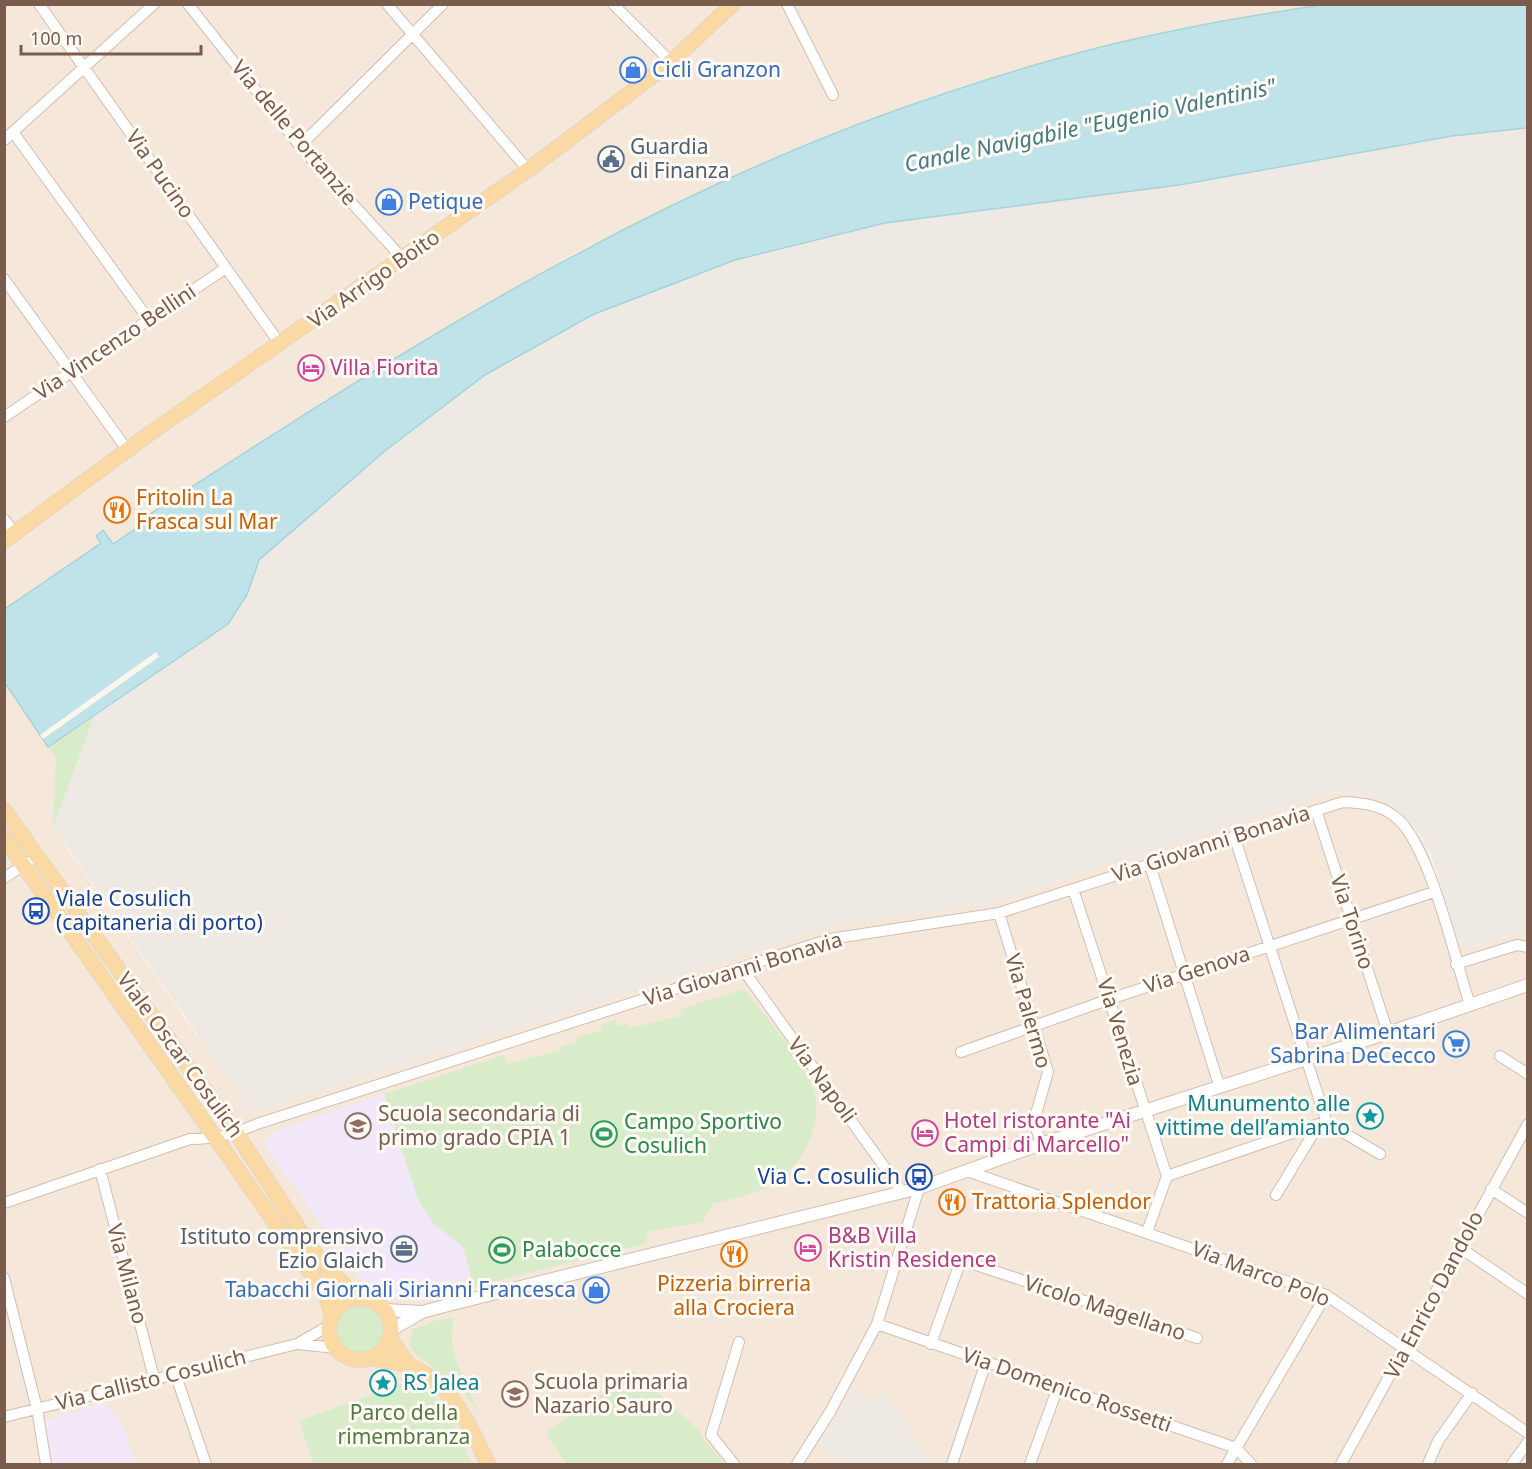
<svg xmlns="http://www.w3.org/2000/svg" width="1532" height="1469" font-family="'Noto Sans',sans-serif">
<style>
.residential{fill:#f5e8da}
.industrial{fill:#efe9e4}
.education{fill:#f3e8fa}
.green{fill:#d8ecc9}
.water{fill:#bfe3e8;stroke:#a5d3da;stroke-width:1.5}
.pier{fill:#fdf6ec}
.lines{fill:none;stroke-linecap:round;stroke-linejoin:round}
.minor-casing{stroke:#d1beb0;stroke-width:12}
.tertiary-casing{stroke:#d1beb0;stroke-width:14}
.primary-casing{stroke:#dad1cd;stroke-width:16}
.minor{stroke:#fff;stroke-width:10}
.tertiary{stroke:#fff;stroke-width:12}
.primary{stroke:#fbd9a5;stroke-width:15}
.labels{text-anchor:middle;stroke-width:6;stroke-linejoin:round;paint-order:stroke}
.shop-label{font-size:21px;fill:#366cbe;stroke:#fffaf3;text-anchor:start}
.street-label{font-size:21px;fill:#7a5c4d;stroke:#fffaf3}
.service-label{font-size:21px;fill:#4e5e75;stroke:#fffaf3;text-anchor:start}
.hotel-label{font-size:21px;fill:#b23c85;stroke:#fffaf3;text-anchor:start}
.food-label{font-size:21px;fill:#c56008;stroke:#fffaf3;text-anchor:start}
.transit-label{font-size:21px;fill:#164399;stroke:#fffaf3;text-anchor:start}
.culture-label{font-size:21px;fill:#0d838f;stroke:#fffaf3;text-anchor:end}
.education-label{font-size:21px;fill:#785e54;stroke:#fffaf3;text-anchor:start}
.leisure-label{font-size:21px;fill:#27864d;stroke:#fffaf3;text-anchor:start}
.park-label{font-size:21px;fill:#537a41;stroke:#fffaf3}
.water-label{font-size:22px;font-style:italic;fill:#437c86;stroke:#fffaf3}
</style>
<rect width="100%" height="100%" fill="#fdf6ec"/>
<path class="residential" d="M5,5H1320L1171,31L944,93L728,179L573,254L425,341L281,428L141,520L143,523L113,545L103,531L96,536L101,543L5,609Z
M4,683L48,747L94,717L53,828L198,1037L842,923L988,904L1316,795L1351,792L1383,799L1405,817L1426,845L1453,929L1460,944L1469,948L1527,930V1464H5Z"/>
<path class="industrial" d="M1527,128V930L1469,948L1460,944L1453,929L1431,855L1419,833L1399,811L1383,799L1351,792L1328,793L988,904L842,923L252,1113L53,827L94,717L228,624L247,595L259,561L386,450L485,375L592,315L735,260L885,223L1179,185L1452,136Z
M854,1387L881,1404L883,1403L879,1397L885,1393L933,1464H841L817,1446Z"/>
<path class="education" d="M384,1094L418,1199L433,1223L463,1247L471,1276L454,1281L456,1289L422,1301L391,1299L376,1289L366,1287L263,1143L277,1130Z
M104,1402L123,1426L136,1464H49L44,1421Z"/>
<path class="green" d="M94,717L53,827L56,758L48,747Z
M744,989C765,1017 797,1051 811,1083C827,1120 804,1168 769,1186C752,1195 732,1199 712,1204L703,1222L647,1232L645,1244L474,1286L463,1247L433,1223L418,1199L384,1094L504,1055L506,1064L561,1050V1046L577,1042V1037L602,1030L601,1024L616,1020L618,1026L628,1024L630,1028L681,1016L680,1009Z
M336 1329a25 25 0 1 1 50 0a25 25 0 1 1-50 0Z
M453,1318L452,1344L457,1363L480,1414L462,1391L413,1352L409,1343L413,1329L437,1320Z
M634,1371L701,1432L700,1435L724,1464H567L546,1435L548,1431Z
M412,1380C448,1398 456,1429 472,1464H314L299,1421Z"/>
<path class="water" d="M1320,5H1527V128L1452,136L1179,185L885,223L735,260L592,315L485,375L386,450L259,560L247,595L228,624L48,747L5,683V609L101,543L96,536L103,530L113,544L143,524L141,520C395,354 655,188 946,93C1020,68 1096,46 1172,31C1221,20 1271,13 1320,5Z"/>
<path class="pier" d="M156,652L159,657L43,739L40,735Z"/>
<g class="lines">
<g class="minor-casing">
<path id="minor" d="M39,4L280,344
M188,4L300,146L403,259
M387,4L528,170
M613,4L671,62
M787,4L833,95
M13,132L149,320
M4,140L154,4
M300,146L443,4
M4,279L128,451
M4,417L226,268
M4,519L15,533
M1316,810L1388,1033
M1234,836L1327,1123L1380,1154
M1150,865L1219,1085
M4,878L29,862
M1073,889L1167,1176
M999,913L1048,1072L1034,1121L1041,1144
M1456,964L1517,945L1528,947
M742,968L903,1193
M961,1052L1110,999L1434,892
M1500,1056L1528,1074
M100,1169L154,1378
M967,1171L1326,1295L1528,1433
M1491,1189L1528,1213
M1276,1195L1319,1124
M4,1203L190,1139C216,1139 234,1134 257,1124L830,939L999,913L1343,802C1364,803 1383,805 1399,820C1431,851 1455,959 1470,1005
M1147,1232L1167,1176L1319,1124
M1459,1247L1528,1294
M4,1278L37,1409L46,1464
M877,1324L1236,1448L1251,1464
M298,1344L336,1348
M931,1344L961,1260L1197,1338
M175,1373L206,1464
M4,1417L297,1344L330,1325
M734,1464L711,1435L739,1342
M797,1464L830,1412L877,1324L919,1188
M952,1464L986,1362
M1030,1464L1058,1387
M1227,1464L1326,1295
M1341,1464L1528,1124
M1428,1464L1438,1441L1472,1393
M1512,1464L1528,1442"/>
</g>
<g class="tertiary-casing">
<path id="tertiary" d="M385,1310L421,1312
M391,1330L422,1312L452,1304L919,1188L1041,1144L1388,1033L1528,985"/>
</g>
<g class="primary-casing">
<path id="primary" d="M4,541L149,434L528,170L671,62L733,4
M4,810L236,1133L320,1261L358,1298
M4,838L326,1295L332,1317
M329 1329a31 31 0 1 1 62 0a31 31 0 1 1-62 0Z
M390,1339L410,1366
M371,1358C384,1361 400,1362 412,1367C453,1385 470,1426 488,1464"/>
</g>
<use href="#minor" class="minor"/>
<use href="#tertiary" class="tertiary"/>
<use href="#primary" class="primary"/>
</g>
<defs>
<g id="shop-ring" transform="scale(1.35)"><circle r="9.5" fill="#fffaf3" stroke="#3f7fe0" stroke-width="1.5"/><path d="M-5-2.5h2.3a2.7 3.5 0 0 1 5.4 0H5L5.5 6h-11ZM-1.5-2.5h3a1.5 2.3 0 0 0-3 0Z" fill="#3f7fe0"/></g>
<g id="civic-ring" transform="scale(1.35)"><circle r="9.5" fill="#fffaf3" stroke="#5c6f8a" stroke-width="1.5"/><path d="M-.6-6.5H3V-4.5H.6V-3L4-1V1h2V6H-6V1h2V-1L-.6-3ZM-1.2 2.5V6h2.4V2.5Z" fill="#5c6f8a"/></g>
<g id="hotel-ring" transform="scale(1.35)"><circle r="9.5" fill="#fffaf3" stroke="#d1479c" stroke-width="1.5"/><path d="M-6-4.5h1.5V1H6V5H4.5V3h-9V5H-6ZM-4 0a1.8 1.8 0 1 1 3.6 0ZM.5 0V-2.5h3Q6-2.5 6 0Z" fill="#d1479c"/></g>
<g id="restaurant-ring" transform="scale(1.35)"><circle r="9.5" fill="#fffaf3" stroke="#e8710a" stroke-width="1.5"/><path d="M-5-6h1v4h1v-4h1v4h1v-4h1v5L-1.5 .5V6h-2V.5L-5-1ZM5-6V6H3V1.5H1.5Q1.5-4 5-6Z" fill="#e8710a"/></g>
<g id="bus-ring" transform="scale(1.35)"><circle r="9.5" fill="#fffaf3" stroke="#1a4fb4" stroke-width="1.5"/><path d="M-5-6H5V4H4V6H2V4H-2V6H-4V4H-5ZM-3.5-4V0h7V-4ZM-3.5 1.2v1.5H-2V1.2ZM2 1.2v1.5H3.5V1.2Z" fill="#1a4fb4"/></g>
<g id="supermarket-ring" transform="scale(1.35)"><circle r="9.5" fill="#fffaf3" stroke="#3f7fe0" stroke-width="1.5"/><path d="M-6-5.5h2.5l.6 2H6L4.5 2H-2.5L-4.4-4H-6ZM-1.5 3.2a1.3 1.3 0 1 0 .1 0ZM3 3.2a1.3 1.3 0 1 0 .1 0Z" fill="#3f7fe0"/></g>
<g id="sight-ring" transform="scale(1.35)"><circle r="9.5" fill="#fffaf3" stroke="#0f9aa8" stroke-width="1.5"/><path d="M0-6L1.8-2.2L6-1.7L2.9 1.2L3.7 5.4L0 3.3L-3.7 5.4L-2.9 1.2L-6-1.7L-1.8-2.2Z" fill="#0f9aa8"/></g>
<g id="school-ring" transform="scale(1.35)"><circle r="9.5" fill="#fffaf3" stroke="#8d6e63" stroke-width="1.5"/><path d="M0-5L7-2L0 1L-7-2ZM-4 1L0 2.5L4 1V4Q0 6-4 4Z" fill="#8d6e63"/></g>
<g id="stadium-ring" transform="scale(1.35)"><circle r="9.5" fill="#fffaf3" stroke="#2e9e5b" stroke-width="1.5"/><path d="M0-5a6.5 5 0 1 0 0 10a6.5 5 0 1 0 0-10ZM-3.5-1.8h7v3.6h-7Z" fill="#2e9e5b"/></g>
<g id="office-ring" transform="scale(1.35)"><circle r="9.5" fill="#fffaf3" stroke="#5c6f8a" stroke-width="1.5"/><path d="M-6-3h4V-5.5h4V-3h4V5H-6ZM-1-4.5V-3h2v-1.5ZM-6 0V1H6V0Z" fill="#5c6f8a"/></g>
</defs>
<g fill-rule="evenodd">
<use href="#shop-ring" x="633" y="70"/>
<use href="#civic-ring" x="611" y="159"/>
<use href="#shop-ring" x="389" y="202"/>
<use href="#hotel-ring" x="311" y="368"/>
<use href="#restaurant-ring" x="117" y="510"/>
<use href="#bus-ring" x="36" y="911"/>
<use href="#supermarket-ring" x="1456" y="1044"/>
<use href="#sight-ring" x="1370" y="1116"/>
<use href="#school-ring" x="358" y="1126"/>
<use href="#hotel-ring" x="925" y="1133"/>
<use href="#stadium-ring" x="604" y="1134"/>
<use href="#bus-ring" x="919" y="1177"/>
<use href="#restaurant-ring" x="952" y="1202"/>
<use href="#hotel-ring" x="808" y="1248"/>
<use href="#office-ring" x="404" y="1249"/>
<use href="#stadium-ring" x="502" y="1250"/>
<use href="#restaurant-ring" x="734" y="1254"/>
<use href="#shop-ring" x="596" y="1290"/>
<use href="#sight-ring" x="383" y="1383"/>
<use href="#school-ring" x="515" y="1394"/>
</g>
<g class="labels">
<g class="shop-label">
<text x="652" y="77">Cicli Granzon</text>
<text x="408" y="209">Petique</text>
<text x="1436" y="1039" text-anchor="end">Bar Alimentari<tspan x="1436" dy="24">Sabrina DeCecco</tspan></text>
<text x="576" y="1297" text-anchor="end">Tabacchi Giornali Sirianni Francesca</text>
</g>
<g class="street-label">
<text transform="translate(294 133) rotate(50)" y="7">Via delle Portanzie</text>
<text transform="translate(160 174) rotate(55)" y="7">Via Pucino</text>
<text transform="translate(374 279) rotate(-35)" y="7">Via Arrigo Boito</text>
<text transform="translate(115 342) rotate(-34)" y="7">Via Vincenzo Bellini</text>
<text transform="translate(1211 844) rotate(-18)" y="7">Via Giovanni Bonavia</text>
<text transform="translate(1352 922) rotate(72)" y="7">Via Torino</text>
<text transform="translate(743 969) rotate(-17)" y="7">Via Giovanni Bonavia</text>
<text transform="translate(1197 970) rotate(-18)" y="7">Via Genova</text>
<text transform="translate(1028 1011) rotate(74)" y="7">Via Palermo</text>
<text transform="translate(1120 1032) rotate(73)" y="7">Via Venezia</text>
<text transform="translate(180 1055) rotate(54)" y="7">Viale Oscar Cosulich</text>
<text transform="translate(822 1080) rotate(54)" y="7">Via Napoli</text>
<text transform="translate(127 1274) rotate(75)" y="7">Via Milano</text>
<text transform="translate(1261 1274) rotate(21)" y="7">Via Marco Polo</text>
<text transform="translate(1434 1295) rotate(-62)" y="7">Via Enrico Dandolo</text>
<text transform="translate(1105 1308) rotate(18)" y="7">Vicolo Magellano</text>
<text transform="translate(151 1380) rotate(-14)" y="7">Via Callisto Cosulich</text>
<text transform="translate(1067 1390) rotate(19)" y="7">Via Domenico Rossetti</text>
</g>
<g class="service-label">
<text x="630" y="154">Guardia<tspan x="630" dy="24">di Finanza</tspan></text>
<text x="384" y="1244" text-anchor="end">Istituto comprensivo<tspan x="384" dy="24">Ezio Glaich</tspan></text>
</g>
<g class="hotel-label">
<text x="330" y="375">Villa Fiorita</text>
<text x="944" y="1128">Hotel ristorante "Ai<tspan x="944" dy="24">Campi di Marcello"</tspan></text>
<text x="828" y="1243">B&amp;B Villa<tspan x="828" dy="24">Kristin Residence</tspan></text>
</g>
<g class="food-label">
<text x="136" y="505">Fritolin La<tspan x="136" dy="24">Frasca sul Mar</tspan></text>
<text x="972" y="1209">Trattoria Splendor</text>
<text x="734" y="1291" text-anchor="middle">Pizzeria birreria<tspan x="734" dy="24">alla Crociera</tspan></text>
</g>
<g class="transit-label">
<text x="56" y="906">Viale Cosulich<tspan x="56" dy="24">(capitaneria di porto)</tspan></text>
<text x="900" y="1184" text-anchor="end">Via C. Cosulich</text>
</g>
<g class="culture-label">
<text x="1350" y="1111">Munumento alle<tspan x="1350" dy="24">vittime dell’amianto</tspan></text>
<text x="403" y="1390" text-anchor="start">RS Jalea</text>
</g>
<g class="education-label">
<text x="378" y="1121">Scuola secondaria di<tspan x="378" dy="24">primo grado CPIA 1</tspan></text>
<text x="534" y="1389">Scuola primaria<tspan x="534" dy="24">Nazario Sauro</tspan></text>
</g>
<g class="leisure-label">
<text x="624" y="1129">Campo Sportivo<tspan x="624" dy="24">Cosulich</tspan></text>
<text x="522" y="1257">Palabocce</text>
</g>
<g class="park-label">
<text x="404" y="1420">Parco della<tspan x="404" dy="24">rimembranza</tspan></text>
</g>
<g class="water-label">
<text transform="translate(1090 125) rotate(-12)" y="8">Canale Navigabile "Eugenio Valentinis"</text>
</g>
</g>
<rect width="1532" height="1469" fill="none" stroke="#7a5c4d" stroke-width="12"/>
<path d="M21 45v9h180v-9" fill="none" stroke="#7a5c4d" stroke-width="3"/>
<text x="30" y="45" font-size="18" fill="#7a5c4d" stroke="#fffaf3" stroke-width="4.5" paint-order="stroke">100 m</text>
</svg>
